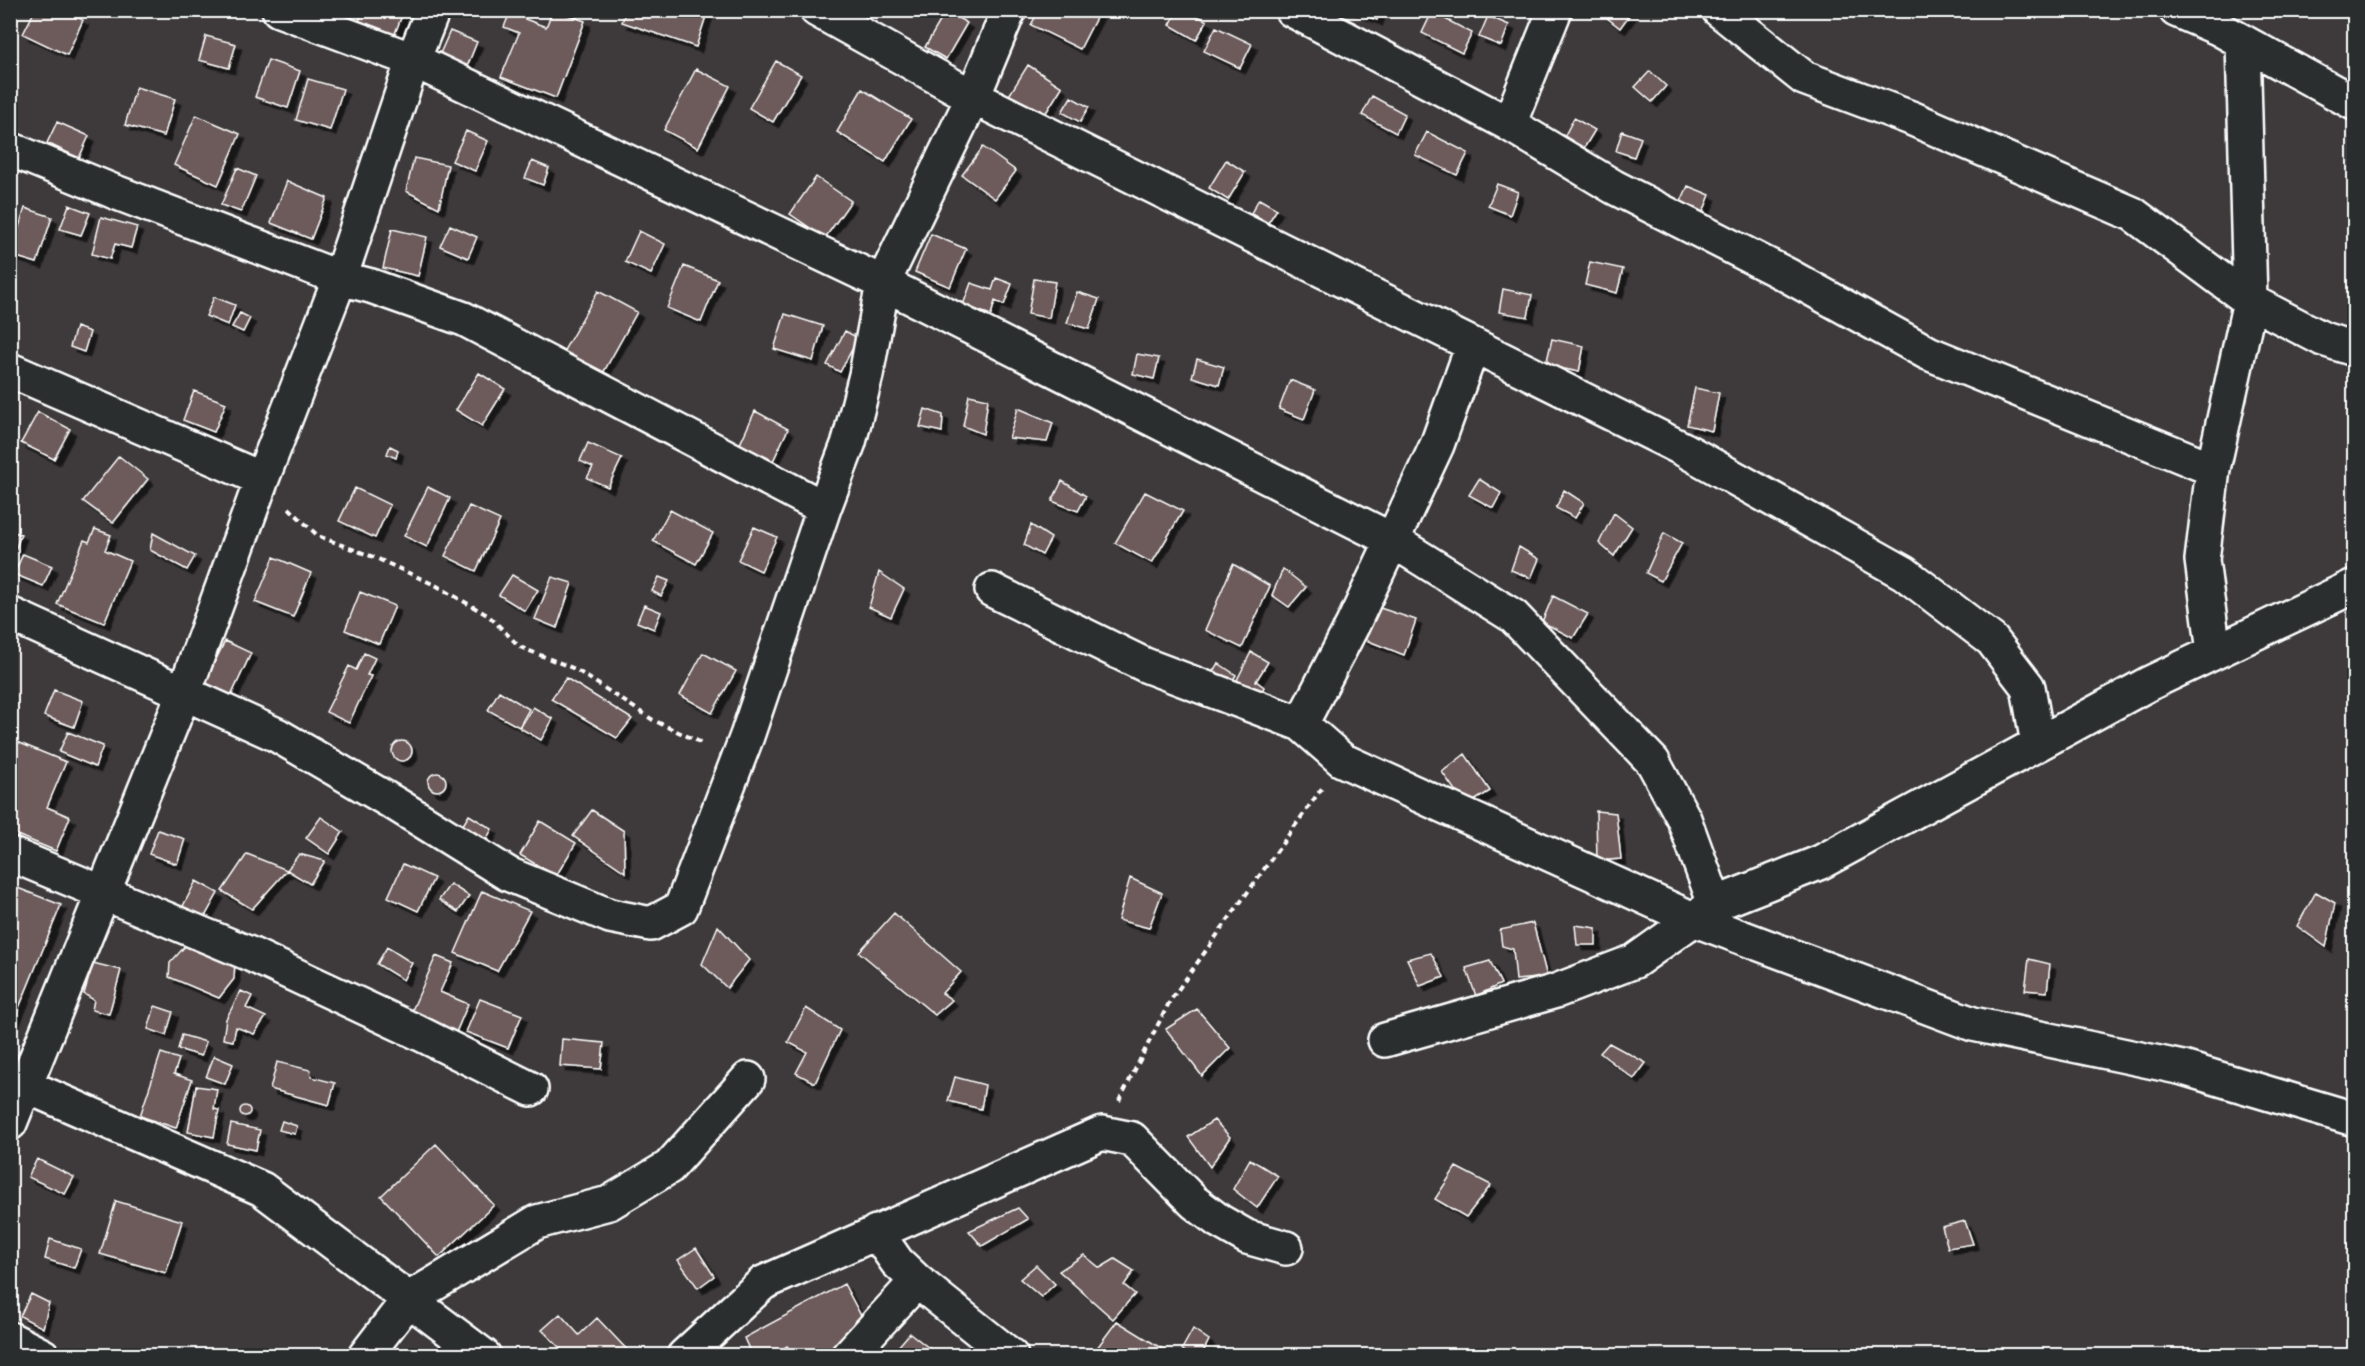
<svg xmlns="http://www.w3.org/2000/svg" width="2365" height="1366" font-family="'Gochi Hand',sans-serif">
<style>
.building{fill:#6d5a5a;stroke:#fff;stroke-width:1.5;filter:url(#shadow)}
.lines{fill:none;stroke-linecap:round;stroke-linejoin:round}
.minor-casing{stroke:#fff;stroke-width:38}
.path{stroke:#fff;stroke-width:4;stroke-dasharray:6 4.5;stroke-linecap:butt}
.minor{stroke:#2a2d2e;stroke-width:33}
</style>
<defs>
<filter id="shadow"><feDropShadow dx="5.5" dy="5.5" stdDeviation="0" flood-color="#0009"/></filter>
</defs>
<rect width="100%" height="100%" fill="#3e3a3b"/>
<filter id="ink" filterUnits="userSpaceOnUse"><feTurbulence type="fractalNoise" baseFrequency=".0167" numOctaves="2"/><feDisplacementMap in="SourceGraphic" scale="12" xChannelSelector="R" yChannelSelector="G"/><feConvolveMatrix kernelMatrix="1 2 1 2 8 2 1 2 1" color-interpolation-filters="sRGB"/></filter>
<g filter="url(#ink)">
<path class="building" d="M35,10H62L83,20L67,55L23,34Z
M363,10H404L394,36L359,21Z
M511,10H529L525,19L546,27L553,10L585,21L556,98L501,77L519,33L504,27Z
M556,10H579L577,17Z
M626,10H708L696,47L622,22Z
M1039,10H1100L1080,49L1031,25Z
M1178,10H1188L1207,21L1196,40L1170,25Z
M1350,10H1380L1377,20Z
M1597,10H1633L1620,28Z
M946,11L967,23L946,59L925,47Z
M1432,12L1472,33L1462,53L1422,33Z
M1488,16L1509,25L1501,46L1479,37Z
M1216,27L1252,44L1240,68L1204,51Z
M450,31L477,42L466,69L438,58Z
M206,36L236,44L229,68L199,60Z
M268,60L300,71L288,108L255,97Z
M776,61L801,75L773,122L749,108Z
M1028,65L1062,87L1042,119L1008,97Z
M696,69L730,86L698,148L664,130Z
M1650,71L1666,86L1652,102L1635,87Z
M308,79L343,89L330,130L296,120Z
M136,87L175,99L164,136L125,125Z
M862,89L911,119L885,162L837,132Z
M1372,96L1405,114L1396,133L1362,115Z
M1071,97L1089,107L1080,122L1062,112Z
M196,115L240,134L218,185L174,165Z
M1574,118L1595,130L1584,148L1564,137Z
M57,122L89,136L79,158L47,143Z
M466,131L488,141L475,171L452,161Z
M1622,131L1641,138L1634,157L1616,151Z
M1427,132L1468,153L1457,175L1415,155Z
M983,147L1016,171L995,199L962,175Z
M414,158L448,165L439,208L406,191Z
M1226,160L1245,172L1228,200L1209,188Z
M532,161L549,168L543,185L525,178Z
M237,168L256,176L241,212L221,205Z
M816,177L851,201L825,238L790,214Z
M287,181L327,198L311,239L271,223Z
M1497,184L1518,192L1510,215L1488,206Z
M1688,186L1710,195L1701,217L1678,208Z
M1259,199L1277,209L1268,223L1251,213Z
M69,205L90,213L81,235L60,229Z
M25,208L52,217L37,263L10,255Z
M101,217L137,227L131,248L115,244L110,259L92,254Z
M450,225L477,237L468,258L440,246Z
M392,229L427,237L418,276L383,268Z
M639,231L665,244L651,274L625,262Z
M931,234L966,249L950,287L915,272Z
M1590,262L1623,269L1617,293L1585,285Z
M684,266L718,280L701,322L667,308Z
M996,278L1012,284L1004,305L995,301L991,315L963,305L971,283L992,290Z
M1034,279L1055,282L1049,318L1028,314Z
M1503,289L1532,295L1528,317L1499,312Z
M598,291L637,312L598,382L558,361Z
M1077,292L1099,299L1089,329L1067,323Z
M214,297L235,305L228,325L206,316Z
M240,313L250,318L243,332L232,327Z
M785,314L823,326L813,361L774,349Z
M76,327L90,332L84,352L70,347Z
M845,331L858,338L840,372L827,365Z
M1552,339L1584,346L1579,372L1546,365Z
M1137,354L1159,358L1154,379L1133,374Z
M1197,359L1224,367L1219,385L1192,377Z
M479,373L505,389L482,426L456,410Z
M1290,380L1315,390L1304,419L1279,409Z
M1695,388L1719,393L1712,431L1687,425Z
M194,391L226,403L214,432L183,420Z
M969,395L988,399L983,434L963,426Z
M1018,408L1053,423L1047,442L1009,438Z
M925,409L943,415L942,432L920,427Z
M755,411L788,429L773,461L740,444Z
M38,412L70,429L54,459L21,443Z
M588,443L622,458L608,487L587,478L593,467L580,461Z
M390,446L398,450L396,458L387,454Z
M119,456L148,479L113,523L83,501Z
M1479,479L1501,493L1493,508L1469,495Z
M1062,481L1086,496L1078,511L1052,501Z
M428,487L450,498L427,547L404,536Z
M355,488L390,505L375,538L339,521Z
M1564,490L1584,503L1575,518L1556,508Z
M1145,492L1183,511L1152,563L1115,543Z
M469,506L500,520L476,571L445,556Z
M670,510L713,533L696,564L653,541Z
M1614,513L1632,527L1614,556L1599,543Z
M1031,525L1051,538L1042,555L1024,545Z
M754,527L777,537L761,571L738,560Z
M95,529L111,535L105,550L130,561L104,623L57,604L84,540L89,542Z
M10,531L21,534L10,564Z
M153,533L195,556L187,570L150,550Z
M1664,533L1682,543L1661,581L1646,573Z
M1519,547L1539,559L1531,578L1511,570Z
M23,554L52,566L43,586L14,574Z
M274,557L311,573L293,617L255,602Z
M1233,564L1270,586L1242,648L1205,630Z
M1283,569L1306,587L1289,607L1272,595Z
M879,572L904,589L891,617L869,607Z
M512,575L538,590L525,611L499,595Z
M552,577L572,583L557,628L535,619Z
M659,577L669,581L661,596L652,591Z
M360,592L395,606L379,644L345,630Z
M1553,596L1588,614L1573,638L1542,622Z
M644,605L661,612L654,629L637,622Z
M1374,606L1416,620L1404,655L1361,638Z
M225,641L251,653L231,696L204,684Z
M1251,652L1268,662L1256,681L1264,687L1258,700L1232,690Z
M364,653L375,658L367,675L371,676L349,723L326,712L349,666L356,670Z
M703,653L736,671L712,713L680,695Z
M1218,663L1236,675L1225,693L1206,683Z
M566,678L632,719L617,738L551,699Z
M54,690L83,701L74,727L44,716Z
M499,691L529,709L519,727L488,710Z
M533,707L553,719L541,740L520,728Z
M68,732L103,746L95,767L59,752Z
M10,739L66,762L47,807L70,817L56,851L10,832Z
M392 751a10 10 0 1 1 20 0a10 10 0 1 1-20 0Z
M1465,754L1490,791L1466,806L1442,772Z
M428 782a9 9 0 1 1 18 0a9 9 0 1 1-18 0Z
M592,810L624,831L625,872L573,836Z
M1596,811L1616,813L1621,859L1597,861Z
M469,815L492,829L482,847L458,833Z
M321,817L343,832L329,854L306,838Z
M540,821L576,843L556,876L520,855Z
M158,830L185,839L177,864L149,854Z
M247,854L287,870L252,909L222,891Z
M299,854L325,861L310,884L287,870Z
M403,864L434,878L418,911L388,897Z
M1130,878L1162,893L1149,928L1118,920Z
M196,881L218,893L203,920L182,908Z
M450,884L469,896L458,912L439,900Z
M10,885L61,905L14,1020L10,1018Z
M482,891L530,911L497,971L455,953Z
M2316,892L2335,903L2326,947L2297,926Z
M894,913L961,972L942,993L952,1000L935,1015L859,952Z
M1533,923L1547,977L1516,980L1513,949L1502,946L1500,930Z
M1575,925L1596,928V945H1577Z
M718,926L749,960L727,988L702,964Z
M187,944L235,959L234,979L219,998L169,977L170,963Z
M387,947L412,963L403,980L377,964Z
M1431,953L1444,977L1420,986L1407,959Z
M436,956L453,963L440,992L468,1004L454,1037L409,1017Z
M2029,959L2050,964L2047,992L2025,990Z
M1490,961L1501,984L1476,996L1466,968Z
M93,963L121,970L109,1014L92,1010L94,1000L84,994Z
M241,991L252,996L246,1008L266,1017L254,1034L236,1027L233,1041L223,1039L226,1019Z
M480,999L522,1015L508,1048L466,1032Z
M155,1006L173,1012L166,1035L148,1029Z
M806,1008L840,1030L815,1083L796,1073L807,1052L788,1042Z
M1197,1009L1230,1048L1202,1076L1166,1029Z
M182,1035L206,1042L201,1056L178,1049Z
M562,1039L604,1043L601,1069L560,1066Z
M1609,1043L1646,1063L1634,1079L1600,1053Z
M161,1053L179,1059L174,1074L192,1080L176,1128L140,1116Z
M214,1056L233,1064L225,1084L206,1077Z
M277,1062L310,1070L311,1077L335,1083L329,1105L270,1089Z
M955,1077L985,1085L981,1109L948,1101Z
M196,1086L217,1089L214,1109L219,1110L214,1137L188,1132Z
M240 1111a5 5 0 1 1 10 0a5 5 0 1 1-10 0Z
M1214,1120L1230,1137L1210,1167L1188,1137Z
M282,1121L297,1126L295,1134L279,1130Z
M231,1124L260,1130L256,1150L227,1144Z
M436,1144L494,1205L439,1257L381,1196Z
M37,1159L74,1177L65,1194L28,1177Z
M1250,1159L1278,1176L1257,1208L1233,1189Z
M1456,1167L1491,1185L1466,1217L1435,1199Z
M116,1201L182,1221L166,1273L100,1254Z
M1018,1208L1028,1219L982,1246L969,1231Z
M1965,1221L1973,1244L1948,1248L1942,1227Z
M50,1239L81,1249L74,1268L45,1259Z
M696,1248L714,1276L698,1288L678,1260Z
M1084,1255L1100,1268L1115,1259L1134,1271L1124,1285L1135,1294L1113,1319L1059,1271Z
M1036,1265L1055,1284L1041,1297L1020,1279Z
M844,1284L867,1327L817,1356H796L787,1346L772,1356H752L744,1338Z
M31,1294L49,1303L43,1328L20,1316Z
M560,1314L579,1335L597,1318L633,1356H565L566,1354L542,1330Z
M1117,1321L1174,1356H1091Z
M1193,1329L1209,1340L1201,1356H1189L1182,1349Z
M910,1333L939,1356H890Z"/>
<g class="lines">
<g class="minor-casing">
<path id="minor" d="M279,10L413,60L883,283L1392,540L1513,616L1653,762L1684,819L1715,904
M817,10L973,97L1683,449L1904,573L1992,640L2028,687L2038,744
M1292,10L1509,124L1614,187L1787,275L1928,353L2213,469
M1719,10L1804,78L1911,118L2133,214L2250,301L2323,339L2354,349
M2176,10L2218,28L2354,103
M1509,124L1555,10
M10,149L115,192L340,278L371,286L464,319L824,508
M10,370L262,479
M992,590L1145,665L1301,724L1342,760L1693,919L1973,1024L2183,1068L2354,1119
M10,614L277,735L397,805L508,874L610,916L651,924L681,908L747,736L824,508L849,442L866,375L883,283L973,97L1009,10
M2214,652L2202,560L2213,469L2250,301L2243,42
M1301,724L1353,624L1437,445L1473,345
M10,854L250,954L417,1032L531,1089
M1385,1040L1556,991L1635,961L1715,904L1821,862L2148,684L2354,586
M10,1079L262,1189L484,1356
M10,1123L184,693L262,479L340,278L413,60L433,10
M876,1232L897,1262L917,1281L1011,1356
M10,1339L43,1356
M365,1356L409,1299L537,1222L609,1203L669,1167L748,1079
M684,1356L763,1283L1102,1133L1132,1139L1194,1202L1219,1221L1247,1237L1286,1248
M848,1356L917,1281"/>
</g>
<path class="path" d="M289,508L318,536L376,558L437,586L489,616L520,647L575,669L653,720L704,744
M1119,1101L1170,1001L1322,788"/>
<use href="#minor" class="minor"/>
</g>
</g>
<rect width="2365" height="1366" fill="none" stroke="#2a2d2e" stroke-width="36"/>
<rect x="18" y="18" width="2329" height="1330" fill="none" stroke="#fff" stroke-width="2" filter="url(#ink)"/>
</svg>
